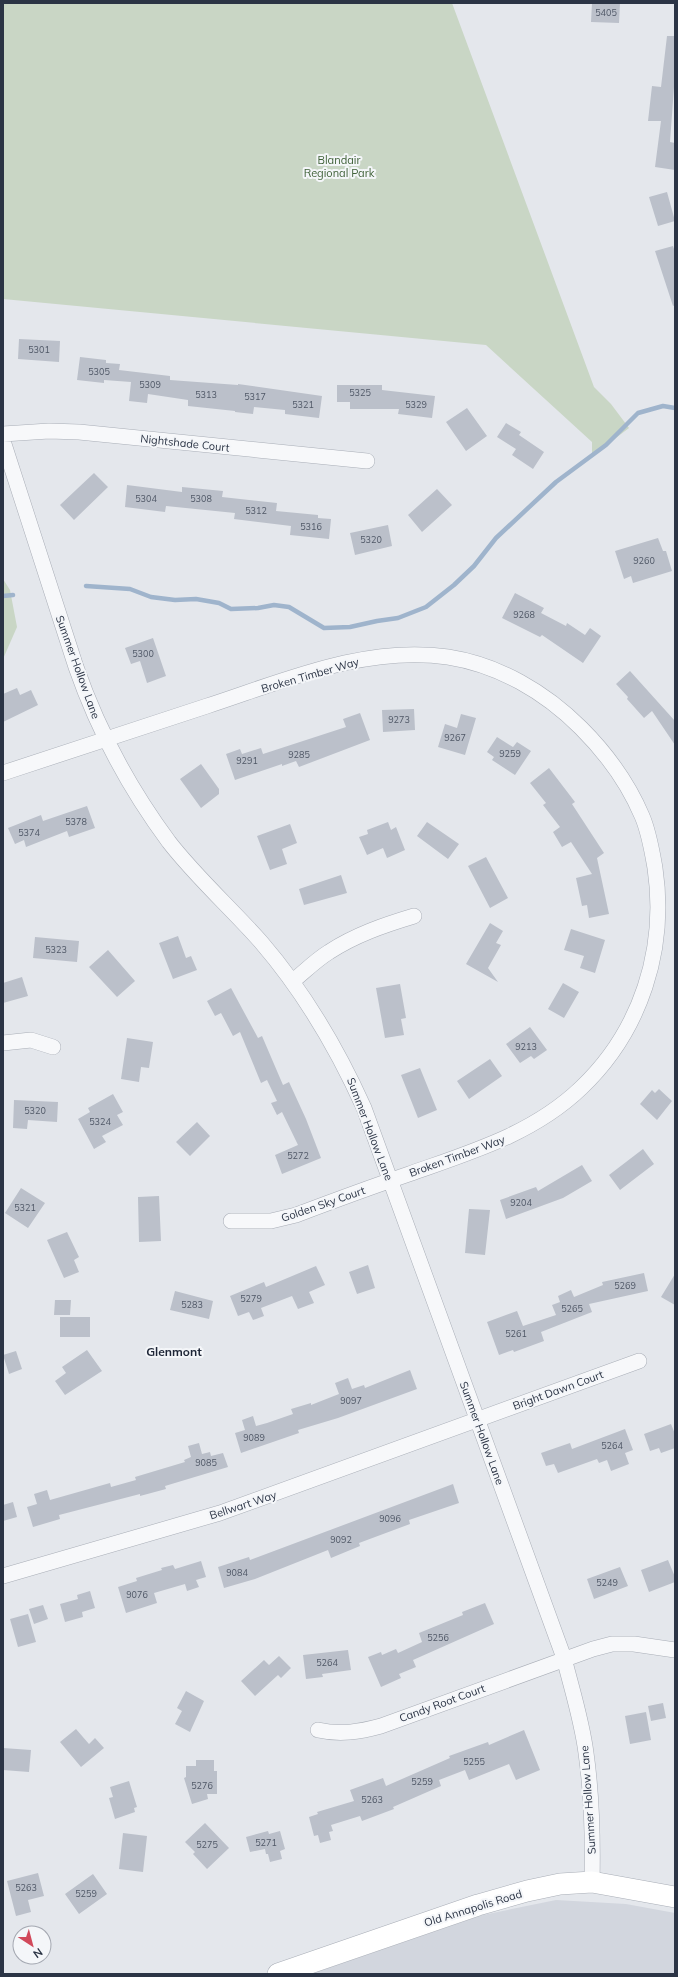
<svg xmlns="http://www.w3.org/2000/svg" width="678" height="1977" font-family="Mulish,sans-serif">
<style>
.built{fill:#d2d6de}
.green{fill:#c9d6c5}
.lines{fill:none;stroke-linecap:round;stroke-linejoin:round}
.stream{stroke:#9fb4cc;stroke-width:4.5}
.building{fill:#bbc0ca}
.street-casing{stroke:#a9aeb7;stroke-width:16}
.secondary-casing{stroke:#a9aeb7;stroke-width:22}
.street{stroke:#f7f8fa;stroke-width:15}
.secondary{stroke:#fff;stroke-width:21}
.labels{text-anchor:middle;stroke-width:4;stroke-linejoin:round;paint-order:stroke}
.number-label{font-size:9px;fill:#4f5766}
.park-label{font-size:11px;fill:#3f6138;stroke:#f4f6f9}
.street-label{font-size:11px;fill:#2b3445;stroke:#f4f6f9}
.neighbourhood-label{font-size:12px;font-weight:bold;fill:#1d2536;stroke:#f4f6f9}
</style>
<rect width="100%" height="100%" fill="#e4e7ec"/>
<path class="built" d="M556,1900L626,1904L675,1913V1974H311L483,1915Z"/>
<path class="green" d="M3,3H452L594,387L611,404L629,428L592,456V442L486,345L3,299Z
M3,579L10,590L17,627L3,659Z"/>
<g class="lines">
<path class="stream" d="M86,586L130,589L151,597L175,600L196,599L219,603L231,609L258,608L274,605L289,607L324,628L350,627L377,621L398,618L426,607L454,585L474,566L496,538L556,482L606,445L638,413L663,406L675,408
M3,596L13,595"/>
</g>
<path class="building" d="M592,3H620L619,23L591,22Z
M667,36H675V73L670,142L675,143V170L655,167L661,121H648L652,86L661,87Z
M667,192L675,221L658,226L649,197Z
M673,246L675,252V305L673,306L655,251Z
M19,339L60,341L59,362L18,359Z
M80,357L106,360V363L120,364L119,370L170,376V380L238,385V384L322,396L319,418L285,414V410L254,407L253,414L235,412V411L188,406V400L148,394L147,403L129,401L131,382L104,380V383L77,380Z
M337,385H382V390L435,396L432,418L398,414L399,409H350V402H337Z
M467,408L487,436L466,451L446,422Z
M506,423L521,432L519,435L544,452L533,469L512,455L516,449L497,437Z
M94,473L108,487L74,520L60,505Z
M127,485L182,492V487L223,491L222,497L277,503L276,511L318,515V518L331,519L329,539L290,535L291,526L234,519L235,513L166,506L165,512L125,507Z
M437,489L452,505L422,532L408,515Z
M388,525L392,546L355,555L350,533Z
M658,538L663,551H666L672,571L633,583L631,576L624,579L615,551Z
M515,593L544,608L541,613L566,626L567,623L585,635L590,628L601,636L583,663L542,635L540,637L502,618Z
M153,638L166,676L147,683L140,661L131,664L125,648Z
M630,671L675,721V745L652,711L644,718L627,699L628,697L616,684Z
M17,688L20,695L31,690L38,705L3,722V694Z
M414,709L415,730L383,732L382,710Z
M360,713L370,740L299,767L296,761L282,766V764L235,780L226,754L240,749L242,754L261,748L263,754L346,727L343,719Z
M461,714L476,718L465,755L438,747L445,724L457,728Z
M497,737L513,747L517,742L531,751L515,775L492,760L494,757L487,752Z
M201,764L219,789V794L201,808L180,779Z
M549,768L575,802L572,804L604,853L597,858L609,914L589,918L587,905L582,906L576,878L592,874L571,842L562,847L553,832L560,827L543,805L546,803L530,783Z
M87,806L95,828L69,837L67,831L26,847L24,840L15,844L8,828L41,815L43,821Z
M388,822L391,830L396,827L405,850L387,858L383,848L367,855L359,837L368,834L367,830Z
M427,822L459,844L448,859L417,836Z
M290,824L297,843L282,849L287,864L270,870L257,836Z
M486,857L508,898L490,908L468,866Z
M341,875L347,893L304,905L299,889Z
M490,923L503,931L496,943L501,945L488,968L498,982L466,964Z
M571,929L605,940L595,973L580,968L584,956L564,950Z
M178,936L186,958L191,956L197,970L173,979L159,943Z
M35,937L79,941L77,962L33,958Z
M108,950L135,981L117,997L89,967Z
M22,977L28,996L3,1003V983Z
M563,983L579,992L564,1018L548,1009Z
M400,984L406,1018L401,1019L404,1035L385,1038L376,988Z
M231,988L258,1038L262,1036L283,1085L289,1082L306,1119L321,1158L282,1174L275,1155L298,1145L282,1112L277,1115L271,1103L277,1101L267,1080L261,1083L240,1032L233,1036L221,1013L215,1016L207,1001Z
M530,1027L547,1050L534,1059L531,1056L520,1063L506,1044Z
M127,1038L153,1042L149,1068L141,1067L139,1082L121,1079Z
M490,1059L502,1076L469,1099L457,1081Z
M420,1068L437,1110L418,1118L401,1075Z
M659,1089L672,1101L657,1120L640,1104L652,1090L655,1093Z
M113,1094L123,1112L117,1115L123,1125L102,1136L106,1142L94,1149L78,1119L90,1112L88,1108Z
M14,1100L58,1102L57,1122L28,1120L27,1129L13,1128Z
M197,1122L210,1136L190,1156L176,1142Z
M643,1149L654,1164L620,1190L609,1175Z
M582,1165L592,1181L563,1198L506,1219L500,1200L536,1187L538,1191Z
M21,1188L45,1203L28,1228L5,1213Z
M159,1196L161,1241L139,1242L138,1197Z
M469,1209L490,1210L485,1255L465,1253Z
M67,1232L79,1257L74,1260L79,1272L64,1278L47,1240Z
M368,1265L375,1288L357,1294L349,1272Z
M316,1266L325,1285L309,1292L314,1303L298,1309L292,1296L261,1308L264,1316L253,1320L249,1312L238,1316L230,1296L264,1282L266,1287Z
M644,1273L648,1291L589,1304L592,1312L541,1332L544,1341L514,1352L513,1350L499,1355L487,1322L517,1311L523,1326L556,1315L552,1305L560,1302L558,1296L571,1290L574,1297L603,1285L602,1282Z
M675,1274V1305L661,1297Z
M175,1291L213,1301L209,1319L170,1310Z
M55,1300H71L70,1315H54Z
M60,1317H90V1337H60Z
M87,1350L102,1371L65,1395L55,1381L66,1373L62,1367Z
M16,1351L22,1369L9,1374L3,1355Z
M410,1370L417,1389L338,1418L298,1430L299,1433L241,1453L235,1433L245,1430L242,1420L253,1416L256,1426L267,1423L293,1414L291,1409L311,1403V1405L339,1394L335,1383L348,1378L352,1389L364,1385L365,1388Z
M671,1424L675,1434V1448L661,1453L659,1448L650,1451L644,1434Z
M625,1429L633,1450L625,1453L629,1464L611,1471L607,1460L599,1463L597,1459L558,1473L554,1464L546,1466L541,1453L570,1443L572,1449Z
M199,1443L202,1454L210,1452L211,1456L223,1453L228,1467L165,1486L166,1489L140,1496V1494L59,1515L60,1519L33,1527L27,1507L37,1504L34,1494L47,1490L50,1500L110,1483L111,1487L136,1480L135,1477L185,1462L184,1460L191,1457L188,1446Z
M453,1484L459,1503L409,1520L410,1524L359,1543L360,1546L331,1558L328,1550L255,1579L224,1588L218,1567L249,1557L250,1560Z
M13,1502L17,1517L3,1521V1505Z
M668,1560L675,1577V1582L649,1592L641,1570Z
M201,1561L206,1577L196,1580L199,1587L187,1591L185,1584L154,1593L157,1603L126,1613L118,1587L137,1581L136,1578L162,1570L161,1568L173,1565L175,1569Z
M620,1567L628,1586L594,1599L587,1579Z
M90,1591L95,1608L82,1612L83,1617L65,1622L60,1604L78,1599L77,1595Z
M485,1603L494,1624L413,1660L416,1667L399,1674L401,1678L381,1687L368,1657L381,1652L382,1655L396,1649L398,1653L422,1642L419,1633L463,1615L462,1612Z
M43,1605L48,1619L34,1624L29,1609Z
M28,1614L36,1642L18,1647L10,1619Z
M348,1650L351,1670L322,1674L323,1677L306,1679L303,1655Z
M279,1656L291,1668L281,1678L278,1675L255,1696L241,1681L264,1660L269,1665Z
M186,1691L204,1701L190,1732L175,1724L182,1711L177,1708Z
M663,1703L666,1718L651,1721L648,1706Z
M646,1712L651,1740L630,1744L625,1716Z
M76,1729L89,1744L95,1738L104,1748L81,1767L60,1742Z
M524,1730L540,1770L516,1780L509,1764L469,1780L465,1770L439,1780L441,1786L393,1807L394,1809L362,1821L360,1816L331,1825L333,1831L329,1832L331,1840L320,1843L318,1835L314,1836L309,1817L318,1814L317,1812L354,1801L350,1790L383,1778L386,1786L450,1758L449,1756L488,1742L489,1745Z
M3,1748L31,1750L29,1772L3,1770Z
M196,1760H214V1771H217V1794H207L208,1799L192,1804L184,1778L186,1777V1766H196Z
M129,1781L137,1807L134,1808L135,1812L115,1819L109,1798L113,1797L110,1787Z
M205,1823L229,1848L207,1869L193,1854L195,1852L185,1842Z
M268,1831L269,1834L280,1831L285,1849L280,1851L282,1859L270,1862L268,1854H266L265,1849L250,1852L246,1837Z
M123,1833L147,1836L143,1872L119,1869Z
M38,1873L44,1896L28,1900L31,1912L16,1916L7,1881Z
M93,1874L107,1894L79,1914L65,1894Z"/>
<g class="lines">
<g class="street-casing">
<path id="street" d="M3,434L49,431L79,432L367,461
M3,441L76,667C98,730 129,788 169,842C197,878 231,908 261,942C304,992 337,1048 364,1108L564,1658C572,1690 582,1721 586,1753C592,1796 593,1839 592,1882
M3,773C71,751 139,729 207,706C284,681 365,645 448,657C499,665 545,692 581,728C607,754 628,783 642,816C649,832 652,851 655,868C667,949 641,1031 581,1088C533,1134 471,1152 409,1174C371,1187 333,1201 296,1215L271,1221H231
M293,981C304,972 316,960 329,952C355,935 384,925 414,916
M3,1043L31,1040L53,1047
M3,1576L220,1513L639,1361
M318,1730C340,1735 359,1732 381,1726L593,1649L612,1644H634L675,1650"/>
</g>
<g class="secondary-casing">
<path id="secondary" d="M278,1974L478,1905L527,1891L560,1884L592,1882L675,1897"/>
</g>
<use href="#street" class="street"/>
<use href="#secondary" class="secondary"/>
</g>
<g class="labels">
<g class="number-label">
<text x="606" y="16">5405</text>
<text x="39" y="353">5301</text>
<text x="99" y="375">5305</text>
<text x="150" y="388">5309</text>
<text x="360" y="396">5325</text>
<text x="206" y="398">5313</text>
<text x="255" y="400">5317</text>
<text x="303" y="408">5321</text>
<text x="416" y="408">5329</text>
<text x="146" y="502">5304</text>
<text x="201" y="502">5308</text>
<text x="256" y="514">5312</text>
<text x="311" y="530">5316</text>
<text x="371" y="543">5320</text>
<text x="644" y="564">9260</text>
<text x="524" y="618">9268</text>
<text x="143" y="657">5300</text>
<text x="399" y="723">9273</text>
<text x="455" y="741">9267</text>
<text x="510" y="757">9259</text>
<text x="299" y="758">9285</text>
<text x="247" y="764">9291</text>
<text x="76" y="825">5378</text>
<text x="29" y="836">5374</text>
<text x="56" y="953">5323</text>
<text x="526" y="1050">9213</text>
<text x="35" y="1114">5320</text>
<text x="100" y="1125">5324</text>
<text x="298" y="1159">5272</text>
<text x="521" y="1206">9204</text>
<text x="25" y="1211">5321</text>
<text x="625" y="1289">5269</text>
<text x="251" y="1302">5279</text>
<text x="192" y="1308">5283</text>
<text x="572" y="1312">5265</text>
<text x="516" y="1337">5261</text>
<text x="351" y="1404">9097</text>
<text x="254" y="1441">9089</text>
<text x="612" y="1449">5264</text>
<text x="206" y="1466">9085</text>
<text x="390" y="1522">9096</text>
<text x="341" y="1543">9092</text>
<text x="237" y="1576">9084</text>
<text x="607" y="1586">5249</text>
<text x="137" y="1598">9076</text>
<text x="438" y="1641">5256</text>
<text x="327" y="1666">5264</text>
<text x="474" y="1765">5255</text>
<text x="422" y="1785">5259</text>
<text x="202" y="1789">5276</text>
<text x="372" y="1803">5263</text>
<text x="266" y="1846">5271</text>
<text x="207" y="1848">5275</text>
<text x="26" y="1891">5263</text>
<text x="86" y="1897">5259</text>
</g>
<g class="park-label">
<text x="339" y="164">Blandair<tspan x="339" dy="13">Regional Park</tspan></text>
</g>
<g class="street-label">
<text transform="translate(185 443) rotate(6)" y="4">Nightshade Court</text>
<text transform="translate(78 667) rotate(70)" y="4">Summer Hollow Lane</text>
<text transform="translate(310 675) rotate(-16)" y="4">Broken Timber Way</text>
<text transform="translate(370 1129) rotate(69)" y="4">Summer Hollow Lane</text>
<text transform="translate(457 1156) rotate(-20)" y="4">Broken Timber Way</text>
<text transform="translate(323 1204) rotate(-19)" y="4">Golden Sky Court</text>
<text transform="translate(558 1390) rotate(-20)" y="4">Bright Dawn Court</text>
<text transform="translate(482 1433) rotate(70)" y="4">Summer Hollow Lane</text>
<text transform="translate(243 1505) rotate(-18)" y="4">Bellwart Way</text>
<text transform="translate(442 1703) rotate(-20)" y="4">Candy Root Court</text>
<text transform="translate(588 1800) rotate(-94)" y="4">Summer Hollow Lane</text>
<text transform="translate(473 1908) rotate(-17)" y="4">Old Annapolis Road</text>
</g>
<g class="neighbourhood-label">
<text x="174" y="1356">Glenmont</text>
</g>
</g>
<rect width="678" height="1977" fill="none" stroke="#2b3445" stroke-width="8"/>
<g transform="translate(32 1945) rotate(144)"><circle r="19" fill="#f4f6f9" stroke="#a4a8b1"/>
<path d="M0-3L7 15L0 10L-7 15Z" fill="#d1495b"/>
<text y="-6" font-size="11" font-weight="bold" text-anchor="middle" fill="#2b3445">N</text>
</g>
</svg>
